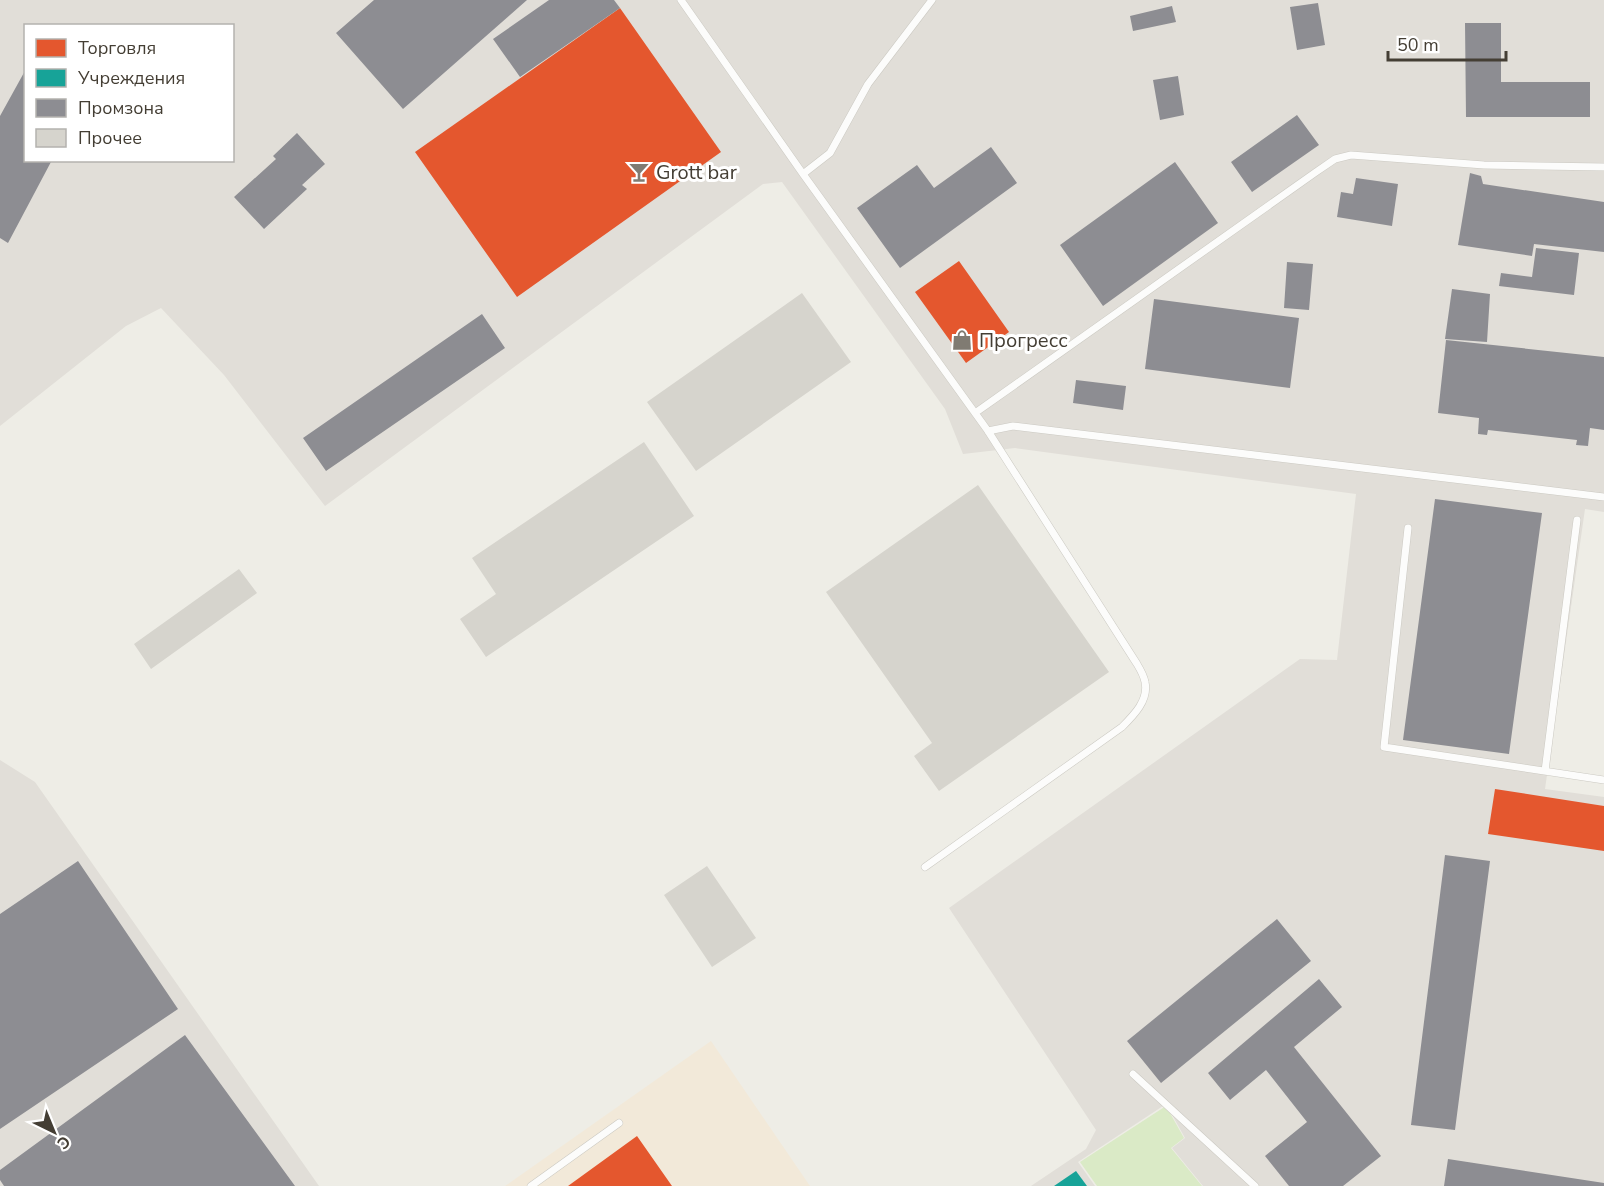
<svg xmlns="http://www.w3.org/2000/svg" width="1604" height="1186" font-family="'Nunito Sans',sans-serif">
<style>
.commercial{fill:#f2e9d9}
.industrial{fill:#e1ded8;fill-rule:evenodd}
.green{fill:#daeac6}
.shops{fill:#e4572e}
.public{fill:#17a398}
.industry{fill:#8d8d92}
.building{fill:#d6d4cd}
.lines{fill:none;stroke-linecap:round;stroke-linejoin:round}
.service-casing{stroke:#cbc9c2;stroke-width:8}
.service{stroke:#fcfcfb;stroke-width:7}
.labels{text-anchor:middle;stroke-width:6;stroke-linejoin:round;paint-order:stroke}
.poi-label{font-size:20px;fill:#443e34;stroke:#fff;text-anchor:start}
</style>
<rect width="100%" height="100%" fill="#eeede6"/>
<path class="commercial" d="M711,1041L810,1186H505Z"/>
<path class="industrial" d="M0,0H1604V512L1585,509L1545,789L1604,797V1186H1203L1172,1148L1185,1138L1166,1104L1078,1162L1095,1186H1031L1086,1149L1096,1130L949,908L1300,659L1337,660L1356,494L1015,448L963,454L945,409L782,182L763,184L325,506L224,375L161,308L126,326L0,426ZM26,26H232V160H26Z
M0,760L35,782L319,1186H0Z"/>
<path class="green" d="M1166,1106L1184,1138L1171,1148L1202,1186H1097L1080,1162Z"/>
<path class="shops" d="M620,8L721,152L517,297L415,152Z
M959,261L1009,332L966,363L915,292Z
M1495,789L1604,806V851L1488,834Z
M637,1136L672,1186H568Z"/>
<path class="public" d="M1076,1171L1087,1186H1054Z"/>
<path class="industry" d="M374,0H527L403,109L336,33Z
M549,0H614L620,8L520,77L493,39Z
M1318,3L1325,45L1297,50L1290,7Z
M1172,6L1176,22L1133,31L1130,16Z
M1465,23H1501V82H1590V117H1466Z
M26,69V160H52L8,243L0,238V116Z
M1178,76L1184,115L1160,120L1153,80Z
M1297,115L1319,145L1252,192L1231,162Z
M297,133L325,164L302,185L307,189L264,229L234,197L276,159L273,156Z
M991,147L1017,183L900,268L857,208L917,165L934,188Z
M1175,162L1218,223L1103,306L1060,245Z
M1470,173L1481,176L1483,184L1604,202V252L1534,244L1532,256L1458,245Z
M1356,178L1398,184L1392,226L1337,217L1341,192L1353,194Z
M1536,248L1579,253L1574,295L1499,286L1501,273L1532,277Z
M1287,262L1313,264L1309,310L1284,308Z
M1452,289L1490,294L1487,342L1445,339Z
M1154,299L1299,318L1290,388L1145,369Z
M482,314L505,348L326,471L303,438Z
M1446,340L1604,357V430L1590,428L1588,446L1576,445L1577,440L1488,430L1487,435L1478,434L1479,418L1438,413Z
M1076,380L1126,386L1123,410L1073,403Z
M1435,499L1542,513L1509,754L1403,740Z
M1445,855L1490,861L1455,1130L1411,1125Z
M78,861L178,1009L0,1129V914Z
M1277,919L1311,961L1161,1083L1127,1041Z
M1319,979L1342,1007L1294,1047L1381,1156L1343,1186H1289L1265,1156L1307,1122L1266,1070L1230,1100L1208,1073Z
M185,1035L295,1186H4L0,1180V1170Z
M1448,1159L1604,1183V1186H1444Z"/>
<path class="building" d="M802,293L851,362L696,471L647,402Z
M644,442L694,516L486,657L460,619L496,594L472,558Z
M978,485L1109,672L939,791L914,756L932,743L826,592Z
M239,569L257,593L151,669L134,644Z
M707,866L756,938L712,967L664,895Z"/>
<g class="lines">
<g class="service-casing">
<path id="service" d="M681,0L803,174L988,431L1137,664C1140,669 1144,676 1145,682C1149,700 1134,715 1122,727L925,867
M803,174L830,153L868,84L932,0
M975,413L1316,172L1335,159L1351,155L1484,165L1604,167
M988,431L1013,426L1604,497
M1408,528L1384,747L1604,780
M1545,771L1577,520
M1133,1074L1255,1186
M531,1186L619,1123"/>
</g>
<use href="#service" class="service"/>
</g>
<defs>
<g id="bar-bare" transform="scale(1.62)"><path d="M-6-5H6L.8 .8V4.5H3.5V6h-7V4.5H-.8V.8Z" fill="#807b72" stroke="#fff" stroke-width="2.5" paint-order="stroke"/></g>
<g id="shop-bare" transform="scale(1.62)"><path d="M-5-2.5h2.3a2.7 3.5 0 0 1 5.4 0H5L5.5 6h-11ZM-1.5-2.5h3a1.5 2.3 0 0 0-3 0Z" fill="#807b72" stroke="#fff" stroke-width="2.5" paint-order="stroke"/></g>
</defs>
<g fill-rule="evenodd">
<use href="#bar-bare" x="639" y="172"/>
<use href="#shop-bare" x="962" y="340"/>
</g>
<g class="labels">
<g class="poi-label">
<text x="656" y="179">Grott bar</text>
<text x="979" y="347">Прогресс</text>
</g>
</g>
<rect x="24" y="24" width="210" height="138" fill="#ffffff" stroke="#b4b2ae" stroke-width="1.5"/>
<rect x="36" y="39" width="30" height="18" fill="#e4572e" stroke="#b4b2ae" stroke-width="1.5"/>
<text x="78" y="54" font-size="18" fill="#443e34">Торговля</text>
<rect x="36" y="69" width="30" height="18" fill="#17a398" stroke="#b4b2ae" stroke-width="1.5"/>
<text x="78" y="84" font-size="18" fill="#443e34">Учреждения</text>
<rect x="36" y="99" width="30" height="18" fill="#8d8d92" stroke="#b4b2ae" stroke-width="1.5"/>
<text x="78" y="114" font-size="18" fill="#443e34">Промзона</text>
<rect x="36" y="129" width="30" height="18" fill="#d6d4cd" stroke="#b4b2ae" stroke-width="1.5"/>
<text x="78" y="144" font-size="18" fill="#443e34">Прочее</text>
<g transform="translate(54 1132) rotate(137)" stroke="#ffffff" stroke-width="4.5" paint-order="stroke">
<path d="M0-4.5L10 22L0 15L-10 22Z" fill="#443e34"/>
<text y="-9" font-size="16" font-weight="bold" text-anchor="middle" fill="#443e34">С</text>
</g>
<path d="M1388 51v9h118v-9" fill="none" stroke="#443e34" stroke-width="3"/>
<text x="1397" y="51" font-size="18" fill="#443e34" stroke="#ffffff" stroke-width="4.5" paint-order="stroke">50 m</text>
</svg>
